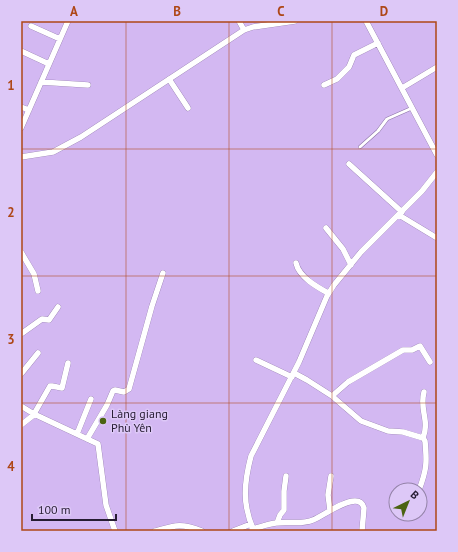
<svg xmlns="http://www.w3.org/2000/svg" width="458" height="552" font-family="'PT Sans',sans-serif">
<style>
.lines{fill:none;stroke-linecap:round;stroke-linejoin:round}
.lane-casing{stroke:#8c72a8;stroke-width:4}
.street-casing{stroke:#8c72a8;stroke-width:6}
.lane{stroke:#fff;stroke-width:3}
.street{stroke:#fff;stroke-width:5.5}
.grid{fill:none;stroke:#ae4717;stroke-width:1;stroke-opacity:0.55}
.poi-dot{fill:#4b6312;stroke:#ddc8f7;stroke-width:1.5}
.labels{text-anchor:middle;stroke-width:3;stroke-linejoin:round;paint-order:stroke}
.poi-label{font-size:12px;fill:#261c32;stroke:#ddc8f7;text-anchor:start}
.neatline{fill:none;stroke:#ae4717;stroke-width:1.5}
.grid-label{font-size:13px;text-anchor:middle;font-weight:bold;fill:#ae4717}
</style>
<rect width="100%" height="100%" fill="#d3b8f2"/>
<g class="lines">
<g class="lane-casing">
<path id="lane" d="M360,147L378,131L387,119L412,108"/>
</g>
<g class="street-casing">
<path id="street" d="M239,21L244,30
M366,21L437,155
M31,26L60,39
M21,51L49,64
M169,79L188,108
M41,82L88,85
M324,85L337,79L349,67L354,55L378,43
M402,88L437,67
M21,107L29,110
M21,128L68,21
M21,157L53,152L81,137L244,30L253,27L295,21
M349,164L402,212
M399,215L437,238
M326,228L343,249L351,265
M21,252L34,274L38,291
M296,263C299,277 317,287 328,293
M21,334L42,319L49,320L58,307
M256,360L292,377
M294,373L307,380L332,396L361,421L388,431L403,432L423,438L425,441C427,462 427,469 419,490
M21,374L38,353
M332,396L348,382L403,350H412L420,346L430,362
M21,406L34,414L98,444L106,505L115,531
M34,414L50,386H52L62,388L68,363
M21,425L35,414
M77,434L91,399
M423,438C430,420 419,410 424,392
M87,439L107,405L113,391L115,390L124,392L129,389L152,306L163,273
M330,510L328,495L331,476
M277,523L280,515L284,510V491L286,476
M252,529C260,527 268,524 276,523C288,521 302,525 313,520C324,515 343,501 355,501C360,501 363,504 364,508L362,531
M155,531C176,525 181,523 202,531
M233,531L251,524
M254,531C242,505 244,483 251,456L299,362L327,296L334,285L361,252L422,191L437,172"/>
</g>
<use href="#lane" class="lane"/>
<use href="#street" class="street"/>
</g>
<path class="grid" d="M126,21V531M229,21V531M332,21V531M21,149H437M21,276H437M21,403H437"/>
<circle class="poi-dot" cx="103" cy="421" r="4"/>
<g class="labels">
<g class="poi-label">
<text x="111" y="418">Làng giang<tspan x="111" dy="14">Phù Yên</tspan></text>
</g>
</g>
<rect width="458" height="552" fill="none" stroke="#ddc8f7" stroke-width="44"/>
<g transform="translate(408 502) rotate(43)"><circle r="19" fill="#ddc8f7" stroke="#9483a8"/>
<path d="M0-3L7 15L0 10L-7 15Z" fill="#4b6312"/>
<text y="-6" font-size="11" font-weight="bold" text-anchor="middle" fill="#261c32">B</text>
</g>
<path d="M32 514v6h84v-6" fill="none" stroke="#261c32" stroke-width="2"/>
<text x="38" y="514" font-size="12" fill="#261c32" stroke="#ddc8f7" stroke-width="3" paint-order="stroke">100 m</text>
<rect x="22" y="22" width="414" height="508" class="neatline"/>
<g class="grid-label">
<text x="74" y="16">A</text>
<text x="177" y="16">B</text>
<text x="281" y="16">C</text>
<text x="384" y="16">D</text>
<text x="11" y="90">1</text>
<text x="11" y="217">2</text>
<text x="11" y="344">3</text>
<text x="11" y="471">4</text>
</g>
</svg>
